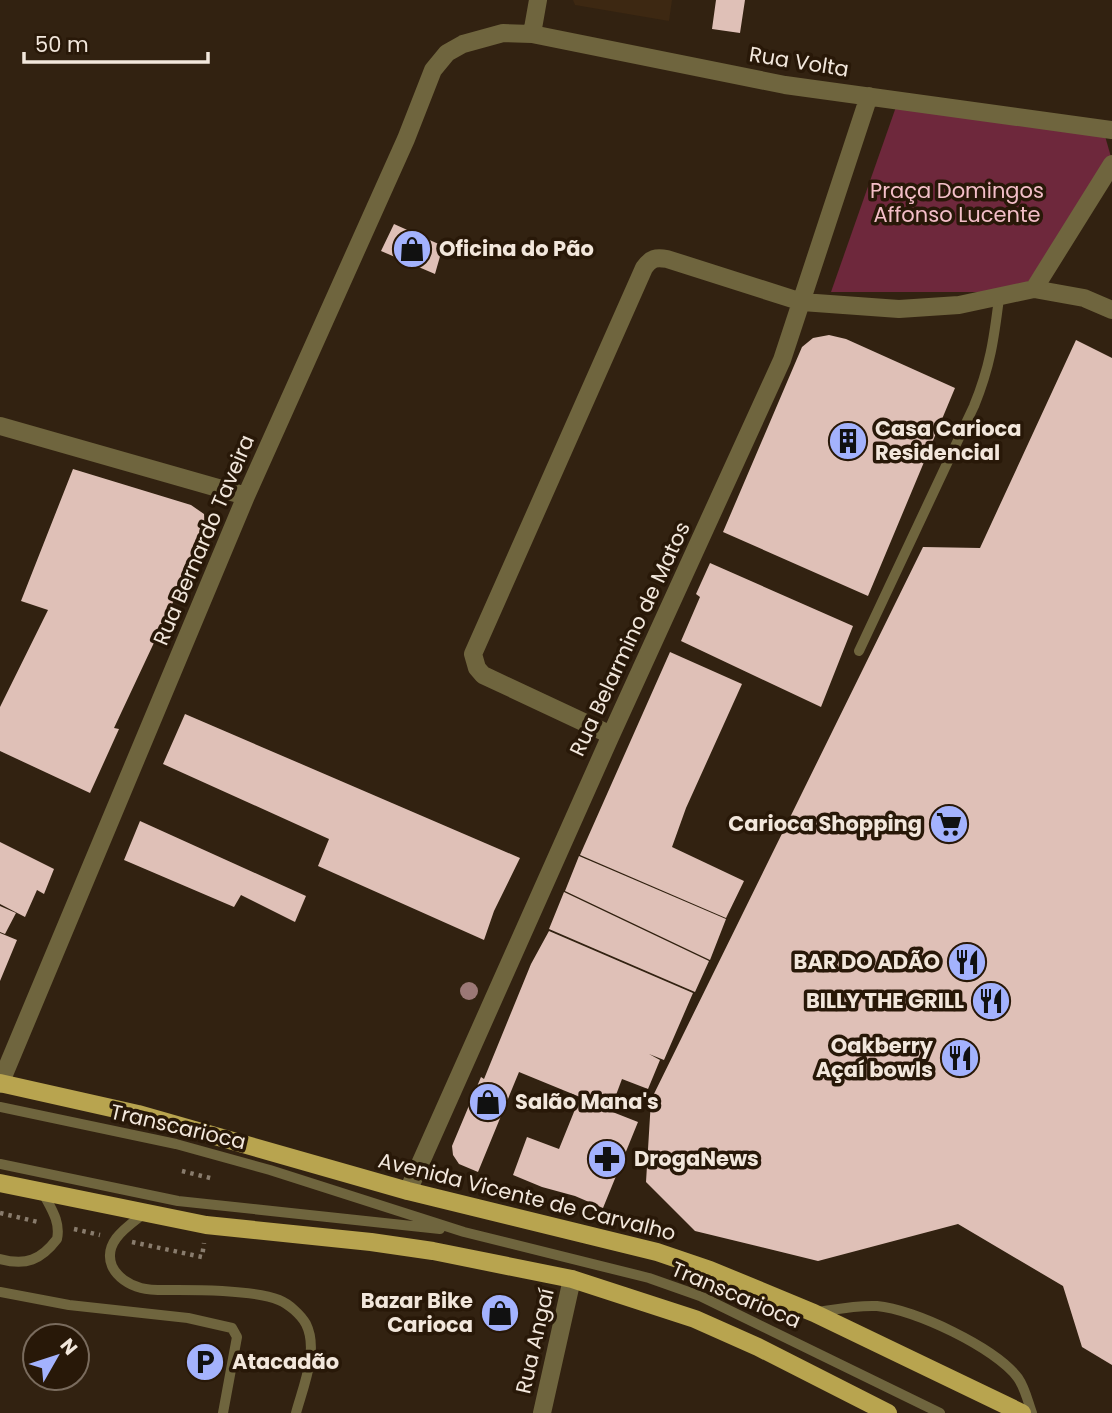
<svg xmlns="http://www.w3.org/2000/svg" width="1112" height="1413" font-family="Poppins,sans-serif">
<style>
.built{fill:#3d2812}
.green{fill:#6e283c}
.building{fill:#dfc0b7}
.lines{fill:none;stroke-linecap:round;stroke-linejoin:round}
.path{stroke:#897c6d;stroke-width:4.5;stroke-dasharray:3.5 5;stroke-linecap:butt}
.lane{stroke:#6f653e;stroke-width:10}
.street{stroke:#6f653e;stroke-width:18}
.primary{stroke:#b8a44f;stroke-width:18}
.tree{fill:#9c7876}
.labels{text-anchor:middle;stroke-width:7;stroke-linejoin:round;paint-order:stroke}
.street-label{font-size:21px;fill:#f2e7dc;stroke:#281808}
.park-label{font-size:21px;fill:#f3bec8;stroke:#281808}
.poi-label{font-size:21px;font-weight:bold;fill:#f2e7dc;stroke:#281808;text-anchor:start}
</style>
<rect width="100%" height="100%" fill="#322211"/>
<path class="built" d="M573,0H672L669,21L575,5Z"/>
<path class="green" d="M897,104L1105,136L1111,157L1029,281L1005,292H831Z"/>
<path class="building" d="M716,0H745L740,33L712,29Z
M394,224L443,246L435,274L381,251Z
M829,335L846,339L955,388L868,596L723,532L802,347L813,338Z
M1076,340L1112,358V1365L1082,1347L1063,1286L958,1224L818,1261L695,1231L646,1182L651,1100L923,547L980,548Z
M73,469L191,505L204,514L205,534L114,728L119,729L90,793L0,751V707L48,610L21,601Z
M710,563L853,626L821,707L681,641L700,597L696,594Z
M670,652L742,684L686,808L672,847L744,881L726,918L580,855Z
M185,714L520,858L494,911L484,940L318,866L329,839L163,764Z
M140,821L306,896L295,922L241,895L234,907L124,860Z
M0,842L54,869L44,894L37,890L25,917L0,904Z
M579,856L726,919L710,960L565,891Z
M564,892L709,961L695,992L549,929Z
M0,906L16,913L5,934L0,932Z
M549,931L693,993L664,1060L649,1054L660,1060L648,1089L622,1079L610,1111L638,1122L603,1208L575,1196L542,1187L513,1175L527,1137L559,1149L580,1097L519,1072L478,1172L459,1164L453,1155L452,1146L481,1077L484,1079L531,964Z
M0,933L17,940L0,981Z"/>
<g class="lines">
<path class="path" d="M182,1171L214,1179
M0,1213L38,1222
M74,1229L100,1235
M132,1242L202,1257L204,1243"/>
<path class="lane" d="M859,651L974,406C990,367 994,339 999,298
M0,1107L176,1144L270,1170L464,1232L649,1278L700,1296L940,1413
M0,1164L178,1201L440,1229
M146,1212C130,1225 102,1241 112,1266C117,1277 129,1285 141,1288C152,1291 166,1290 178,1290C202,1290 257,1291 279,1300C289,1304 301,1315 306,1324C319,1350 303,1387 296,1413
M0,1259C26,1266 41,1260 57,1239C61,1221 50,1207 42,1191
M0,1292L69,1305L188,1318L232,1328L237,1337L223,1413
M818,1312C838,1309 856,1305 877,1306C914,1309 996,1348 1018,1378C1025,1388 1028,1402 1032,1413"/>
<path class="street" d="M532,34L538,0
M1034,289L1112,164
M0,426L246,496
M611,735L483,675L477,668L473,654L644,268C651,258 656,257 667,259L802,302L899,309L959,305L1034,289L1084,298L1112,310
M0,1084L246,496L406,139L433,70L447,53L463,44L503,33L532,34L785,85L1112,130
M408,1191L611,735L782,360L869,96
M542,1413L572,1279"/>
<path class="primary" d="M0,1083L138,1114L408,1191L657,1252L710,1270L814,1313L1022,1413
M0,1183L206,1225L371,1242L433,1251L572,1279L695,1319L758,1347L888,1413"/>
</g>
<circle class="tree" cx="469" cy="991" r="9"/>
<defs>
<g id="shop-disc" transform="scale(2.0125)"><circle r="9.5" fill="#a3b2fd" stroke="#281808"/><path d="M-5-2.5h2.3a2.7 3.5 0 0 1 5.4 0H5L5.5 6h-11ZM-1.5-2.5h3a1.5 2.3 0 0 0-3 0Z" fill="#111"/></g>
<g id="building-disc" transform="scale(2.0125)"><circle r="9.5" fill="#a3b2fd" stroke="#281808"/><path d="M-4-6H4V6H1V3H-1V6H-4ZM-2.5-4.3h1.7v1.8h-1.7ZM.8-4.3h1.7v1.8H.8ZM-2.5-1h1.7V.8h-1.7ZM.8-1h1.7V.8H.8Z" fill="#111"/></g>
<g id="supermarket-disc" transform="scale(2.0125)"><circle r="9.5" fill="#a3b2fd" stroke="#281808"/><path d="M-6-5.5h2.5l.6 2H6L4.5 2H-2.5L-4.4-4H-6ZM-1.5 3.2a1.3 1.3 0 1 0 .1 0ZM3 3.2a1.3 1.3 0 1 0 .1 0Z" fill="#111"/></g>
<g id="restaurant-disc" transform="scale(2.0125)"><circle r="9.5" fill="#a3b2fd" stroke="#281808"/><path d="M-5-6h1v4h1v-4h1v4h1v-4h1v5L-1.5 .5V6h-2V.5L-5-1ZM5-6V6H3V1.5H1.5Q1.5-4 5-6Z" fill="#111"/></g>
<g id="pharmacy-disc" transform="scale(2.0125)"><circle r="9.5" fill="#a3b2fd" stroke="#281808"/><path d="M-2-6h4v4h4v4h-4v4h-4v-4h-4v-4h4Z" fill="#111"/></g>
<g id="parking-disc" transform="scale(2.0125)"><circle r="9.5" fill="#a3b2fd" stroke="#281808"/><path d="M-3.5-5.5H1a3.5 3.5 0 0 1 0 7H-1V5.5H-3.5ZM-1-3.4V-.6H.8a1.4 1.4 0 0 0 0-2.8Z" fill="#111"/></g>
</defs>
<g fill-rule="evenodd">
<use href="#shop-disc" x="412" y="249"/>
<use href="#building-disc" x="848" y="441"/>
<use href="#supermarket-disc" x="949" y="824"/>
<use href="#restaurant-disc" x="967" y="962"/>
<use href="#restaurant-disc" x="991" y="1001"/>
<use href="#restaurant-disc" x="960" y="1058"/>
<use href="#shop-disc" x="488" y="1102"/>
<use href="#pharmacy-disc" x="607" y="1159"/>
<use href="#shop-disc" x="500" y="1313"/>
<use href="#parking-disc" x="205" y="1362"/>
</g>
<g class="labels">
<g class="street-label">
<text transform="translate(799 62) rotate(9)" y="7">Rua Volta</text>
<text transform="translate(204 540) rotate(-67)" y="7">Rua Bernardo Taveira</text>
<text transform="translate(630 639) rotate(-65)" y="7">Rua Belarmino de Matos</text>
<text transform="translate(178 1127) rotate(13)" y="7">Transcarioca</text>
<text transform="translate(527 1197) rotate(14)" y="7">Avenida Vicente de Carvalho</text>
<text transform="translate(736 1295) rotate(23)" y="7">Transcarioca</text>
<text transform="translate(535 1341) rotate(-77)" y="7">Rua Angaí</text>
</g>
<g class="park-label">
<text x="957" y="198">Praça Domingos<tspan x="957" dy="24">Affonso Lucente</tspan></text>
</g>
<g class="poi-label">
<text x="439" y="256">Oficina do Pão</text>
<text x="875" y="436">Casa Carioca<tspan x="875" dy="24">Residencial</tspan></text>
<text x="922" y="831" text-anchor="end">Carioca Shopping</text>
<text x="940" y="969" text-anchor="end">BAR DO ADÃO</text>
<text x="964" y="1008" text-anchor="end">BILLY THE GRILL</text>
<text x="933" y="1053" text-anchor="end">Oakberry<tspan x="933" dy="24">Açaí bowls</tspan></text>
<text x="515" y="1109">Salão Mana's</text>
<text x="634" y="1166">DrogaNews</text>
<text x="473" y="1308" text-anchor="end">Bazar Bike<tspan x="473" dy="24">Carioca</tspan></text>
<text x="232" y="1369">Atacadão</text>
</g>
</g>
<g transform="translate(56 1357) rotate(51)"><circle r="33" fill="#281808" stroke="#796b5d" stroke-width="2"/>
<path d="M0-5L12 26L0 18L-12 26Z" fill="#a3b2fd"/>
<text y="-10" font-size="19" font-weight="bold" text-anchor="middle" fill="#f2e7dc">N</text>
</g>
<path d="M24 52v10h184v-10" fill="none" stroke="#f2e7dc" stroke-width="3.5"/>
<text x="35" y="52" font-size="21" fill="#f2e7dc" stroke="#281808" stroke-width="5" paint-order="stroke">50 m</text>
</svg>
